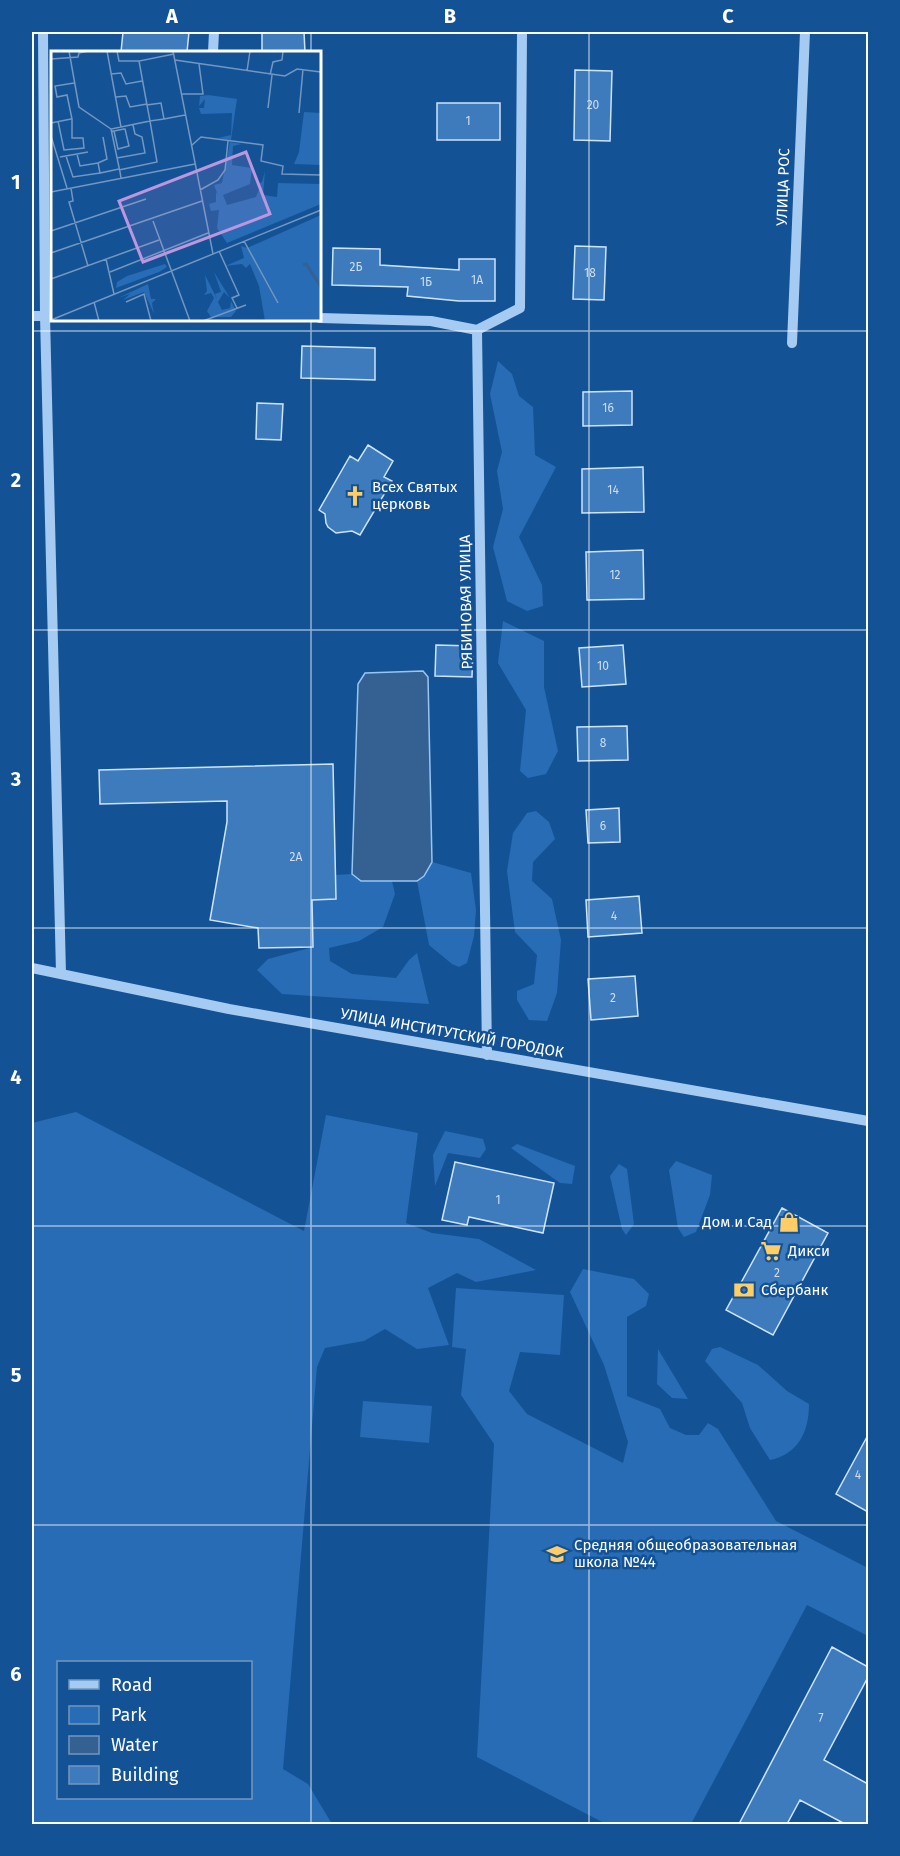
<svg xmlns="http://www.w3.org/2000/svg" width="900" height="1856" font-family="'Fira Sans',sans-serif">
<style>
.green{fill:#276cb4;fill-rule:evenodd}
.water{fill:#346192;stroke:#97c6f5;stroke-width:1.5}
.building{fill:#3d7bbd;stroke:#cce4fc;stroke-width:1.5}
.lines{fill:none;stroke-linecap:round;stroke-linejoin:round}
.minor{stroke:#a5cbf2;stroke-width:10}
.grid{fill:none;stroke:#fff;stroke-width:1.5;stroke-opacity:0.55}
.labels{text-anchor:middle;stroke-width:5;stroke-linejoin:round;paint-order:stroke}
.number-label{font-size:12px;fill:#cedeee}
.street-label{font-size:15px;fill:#fff;stroke:#145296}
.poi-label{font-size:15px;fill:#fff;stroke:#145296;text-anchor:start}
.inset-river{fill:none;stroke:#346192;stroke-width:3}
.inset-road{fill:none;stroke:#7297c0;stroke-width:1.5}
.view{fill:#bd96df;fill-opacity:0.15;stroke:#bd96df;stroke-width:3}
.inset-edge{fill:none;stroke:#fff;stroke-width:3}
.neatline{fill:none;stroke:#fff;stroke-width:2}
.grid-label{font-size:20px;text-anchor:middle;font-weight:bold;fill:#fff}
</style>
<rect width="100%" height="100%" fill="#145296"/>
<path class="green" d="M498,361L512,374L519,396L533,407L535,455L556,467L519,537L542,585L543,606L527,611L507,601L493,547L503,509L497,471L502,452L490,394Z
M503,621L544,641V687L558,751L546,774L528,778L520,771L526,710L498,663Z
M536,811L549,822L555,839L533,862L532,881L552,899L561,940L557,993L547,1021L529,1020L517,1000V991L534,984L537,955L515,932L507,871L513,833L527,813Z
M432,862L471,873L476,910L474,936L467,963L459,967L452,964L429,945L417,881L424,876Z
M352,874L361,881H392L395,894L383,927L359,941L329,948L330,961L352,974L396,978L409,960L417,953L429,1004L282,994L257,970L268,959L313,947L312,900L335,875Z
M76,1112L304,1231L326,1115L418,1133L406,1223L432,1233L479,1239L536,1270L476,1282L457,1273L428,1288L449,1345L417,1349L385,1329L364,1341L325,1348L317,1367L283,1769L308,1784L332,1824H32V1123ZM58,1662H250V1798H58Z
M445,1131L483,1139L486,1149L480,1158L448,1153L435,1186L433,1155Z
M517,1144L575,1166L572,1184L560,1183L511,1148Z
M676,1161L712,1175L710,1195L696,1232L684,1237L678,1228L669,1170Z
M619,1164L627,1169L634,1224L626,1235L622,1229L610,1176Z
M583,1269L634,1279L649,1294L646,1306L627,1317V1396L660,1409L670,1428L686,1435H699L708,1423L718,1429L776,1521L868,1568V1636L807,1605L691,1824H606L477,1757L494,1444L461,1395L466,1349L452,1347L456,1288L564,1295L560,1355L520,1352L509,1391L527,1414L623,1463L628,1442L604,1365L570,1292Z
M720,1347L758,1365L787,1391L809,1404C809,1431 799,1454 770,1460L750,1428L742,1403L705,1361L712,1349Z
M658,1349L688,1399L672,1398L657,1384Z
M363,1401L432,1406L429,1443L360,1437Z"/>
<path class="water" d="M423,671L428,677L432,862L424,876L417,881H361L352,874L358,684L365,673Z"/>
<path class="building" d="M123,32H189L187,52H121Z
M262,32H304L305,52H262Z
M575,70L612,71L610,141L574,140Z
M437,103H500V140H437Z
M575,246L606,247L604,300L573,299Z
M333,248L380,249V265L459,270V259H495V301H459L407,296L408,287L332,285Z
M302,346L375,348V380L301,378Z
M632,391V425L583,426V392Z
M257,403L283,404L281,440L256,439Z
M368,445L393,461L384,477L392,481L360,535L352,531L336,533L328,527L326,523L325,514L319,510L350,456L358,461Z
M643,467L644,512L582,513V469Z
M643,550L644,599L587,600L586,552Z
M436,645L473,646L472,677L435,676Z
M623,645L626,684L582,687L579,648Z
M627,726L628,760L578,761L577,727Z
M333,764L336,899L312,900L313,947L259,948L258,928L210,920L227,822V801L100,804L99,770Z
M619,808L620,842L588,843L586,810Z
M639,896L642,933L588,937L586,900Z
M635,976L638,1016L591,1020L588,979Z
M455,1162L554,1183L543,1233L469,1217L467,1225L442,1220Z
M782,1208L828,1233L773,1335L726,1310Z
M868,1435V1512L836,1494Z
M832,1647L868,1667V1677L824,1760L868,1784V1824H845L800,1800L787,1824H739Z"/>
<g class="lines">
<path class="minor" d="M43,32L45,316L61,973
M213,52L214,32
M32,316H52
M320,318L431,321L477,330
M477,330L487,1055
M477,330L520,308L522,32
M792,343L805,32
M32,968L229,1009L868,1121"/>
</g>
<path class="grid" d="M311,32V52M589,32V1824M311,320V1824M32,331H868M32,630H868M32,928H868M32,1226H868M32,1525H868"/>
<defs>
<g id="church-bare" transform="scale(1.62)"><path d="M-1.2-6h2.4v3.5h3.3v2.4h-3.3V6h-2.4V-.1h-3.3v-2.4h3.3Z" fill="#ffcd66" stroke="#145296" stroke-width="2.5" paint-order="stroke"/></g>
<g id="shop-bare" transform="scale(1.62)"><path d="M-5-2.5h2.3a2.7 3.5 0 0 1 5.4 0H5L5.5 6h-11ZM-1.5-2.5h3a1.5 2.3 0 0 0-3 0Z" fill="#ffcd66" stroke="#145296" stroke-width="2.5" paint-order="stroke"/></g>
<g id="supermarket-bare" transform="scale(1.62)"><path d="M-6-5.5h2.5l.6 2H6L4.5 2H-2.5L-4.4-4H-6ZM-1.5 3.2a1.3 1.3 0 1 0 .1 0ZM3 3.2a1.3 1.3 0 1 0 .1 0Z" fill="#ffcd66" stroke="#145296" stroke-width="2.5" paint-order="stroke"/></g>
<g id="bank-bare" transform="scale(1.62)"><path d="M-6-4H6V4H-6ZM0-2.3a2.3 2.3 0 1 0 0 4.6a2.3 2.3 0 1 0 0-4.6Z" fill="#ffcd66" stroke="#145296" stroke-width="2.5" paint-order="stroke"/></g>
<g id="school-bare" transform="scale(1.62)"><path d="M0-5L7-2L0 1L-7-2ZM-4 1L0 2.5L4 1V4Q0 6-4 4Z" fill="#ffcd66" stroke="#145296" stroke-width="2.5" paint-order="stroke"/></g>
</defs>
<g fill-rule="evenodd">
<use href="#church-bare" x="355" y="496"/>
<use href="#shop-bare" x="789" y="1222"/>
<use href="#supermarket-bare" x="771" y="1251"/>
<use href="#bank-bare" x="744" y="1290"/>
<use href="#school-bare" x="557" y="1554"/>
</g>
<g class="labels">
<g class="number-label">
<text x="593" y="109">20</text>
<text x="468" y="125">1</text>
<text x="356" y="271">2Б</text>
<text x="590" y="277">18</text>
<text x="477" y="284">1А</text>
<text x="426" y="286">1Б</text>
<text x="608" y="412">16</text>
<text x="613" y="494">14</text>
<text x="615" y="579">12</text>
<text x="603" y="670">10</text>
<text x="603" y="747">8</text>
<text x="603" y="830">6</text>
<text x="296" y="861">2А</text>
<text x="614" y="920">4</text>
<text x="613" y="1002">2</text>
<text x="498" y="1204">1</text>
<text x="777" y="1277">2</text>
<text x="858" y="1479">4</text>
<text x="821" y="1722">7</text>
</g>
<g class="street-label">
<text transform="translate(783 187) rotate(-88)" y="5">УЛИЦА РОС</text>
<text transform="translate(466 602) rotate(-91)" y="5">РЯБИНОВАЯ УЛИЦА</text>
<text transform="translate(452 1033) rotate(10)" y="5">УЛИЦА ИНСТИТУТСКИЙ ГОРОДОК</text>
</g>
<g class="poi-label">
<text x="372" y="492">Всех Святых<tspan x="372" dy="17">церковь</tspan></text>
<text x="772" y="1227" text-anchor="end">Дом и Сад</text>
<text x="788" y="1256">Дикси</text>
<text x="761" y="1295">Сбербанк</text>
<text x="574" y="1550">Средняя общеобразовательная<tspan x="574" dy="17">школа №44</tspan></text>
</g>
</g>
<g transform="translate(51 51)">
<rect width="270" height="270" fill="#145296"/>
<path d="M157,44L186,48L180,89L167,87L180,84L181,62L150,63L148,57H153L154,48L148,55L149,45ZM253,61L270,62V114L243,113L248,101ZM179,91L191,93L182,95L181,114L201,117L199,133L172,144L176,154L205,146L209,136L206,133L211,131L214,120L212,144L226,146L227,132L270,133V153L176,192L166,177L168,159L160,160L158,153L165,151V141L167,144L163,134L171,132ZM270,164V270H214L208,235L199,213L195,217L191,213L174,215L193,207L190,195L196,197ZM114,213L116,216L108,221L65,237L66,231L76,225ZM163,221L179,247L173,241L167,251L171,259L179,257L180,250L185,260L180,266H160L156,260L163,247L160,242L153,244L156,240L154,224L166,248L164,243L170,241ZM97,233L100,248H105L101,252L103,263L93,241L72,249L79,243L67,247Z" fill="#276cb4"/>
<path class="inset-river" d="M252,214L255,213L270,236"/>
<path class="inset-road" d="M18,0L28,56L60,78M56,0L70,76M66,0L68,10H88M122,0L162,203M0,8L27,6L28,2L37,0M124,9L234,25L246,18L270,21M196,20L199,0M60,23L70,22L75,33L91,30M219,24L222,11L231,9L232,0M131,43H152L148,13M65,46L75,45L79,56L96,53M96,54L88,10L123,3M217,57L221,24M248,62L252,18M21,68L16,44L6,46L4,35L23,32M113,68L110,52L96,54L99,70L113,68L134,64M0,72L20,68H21V87H32L33,97L13,99L7,70M61,81L62,80H63L73,78H74L78,95L67,98L63,80M0,85L16,137M52,86L56,108L47,112L49,122L68,118M140,95L150,86L212,94L210,110L232,115L231,123L270,124M26,103L29,115L47,112M15,105L22,126L49,122M9,106L37,101M66,107L94,102L91,86L84,83L82,74M68,119L106,111L99,70L60,78L69,121L70,127M20,137L22,150L18,151L37,215M149,139L167,129L174,119L177,90M0,141L144,113M102,170L139,270M0,180L95,148M193,190L227,252M168,200L188,244L181,247L186,257M0,202L151,150M55,208L63,243M59,221L157,182M0,228L108,189M43,251L48,270M75,251L93,243L100,270M0,269L270,159M152,270L195,254"/>
<path class="view" d="M195,101L219,163L92,211L68,150Z"/>
<rect width="270" height="270" class="inset-edge"/>
</g>
<rect width="900" height="1856" fill="none" stroke="#145296" stroke-width="66"/>
<rect x="57" y="1661" width="195" height="138" fill="#145296" stroke="#7297c0" stroke-width="1.5"/>
<rect x="69" y="1680" width="30" height="9" fill="#a5cbf2" stroke="#7297c0" stroke-width="1.5"/>
<text x="111" y="1691" font-size="18" fill="#ffffff">Road</text>
<rect x="69" y="1706" width="30" height="18" fill="#276cb4" stroke="#7297c0" stroke-width="1.5"/>
<text x="111" y="1721" font-size="18" fill="#ffffff">Park</text>
<rect x="69" y="1736" width="30" height="18" fill="#346192" stroke="#7297c0" stroke-width="1.5"/>
<text x="111" y="1751" font-size="18" fill="#ffffff">Water</text>
<rect x="69" y="1766" width="30" height="18" fill="#3d7bbd" stroke="#7297c0" stroke-width="1.5"/>
<text x="111" y="1781" font-size="18" fill="#ffffff">Building</text>
<rect x="33" y="33" width="834" height="1790" class="neatline"/>
<g class="grid-label">
<text x="172" y="23">A</text>
<text x="450" y="23">B</text>
<text x="728" y="23">C</text>
<text x="16" y="189">1</text>
<text x="16" y="487">2</text>
<text x="16" y="786">3</text>
<text x="16" y="1084">4</text>
<text x="16" y="1382">5</text>
<text x="16" y="1681">6</text>
</g>
</svg>
